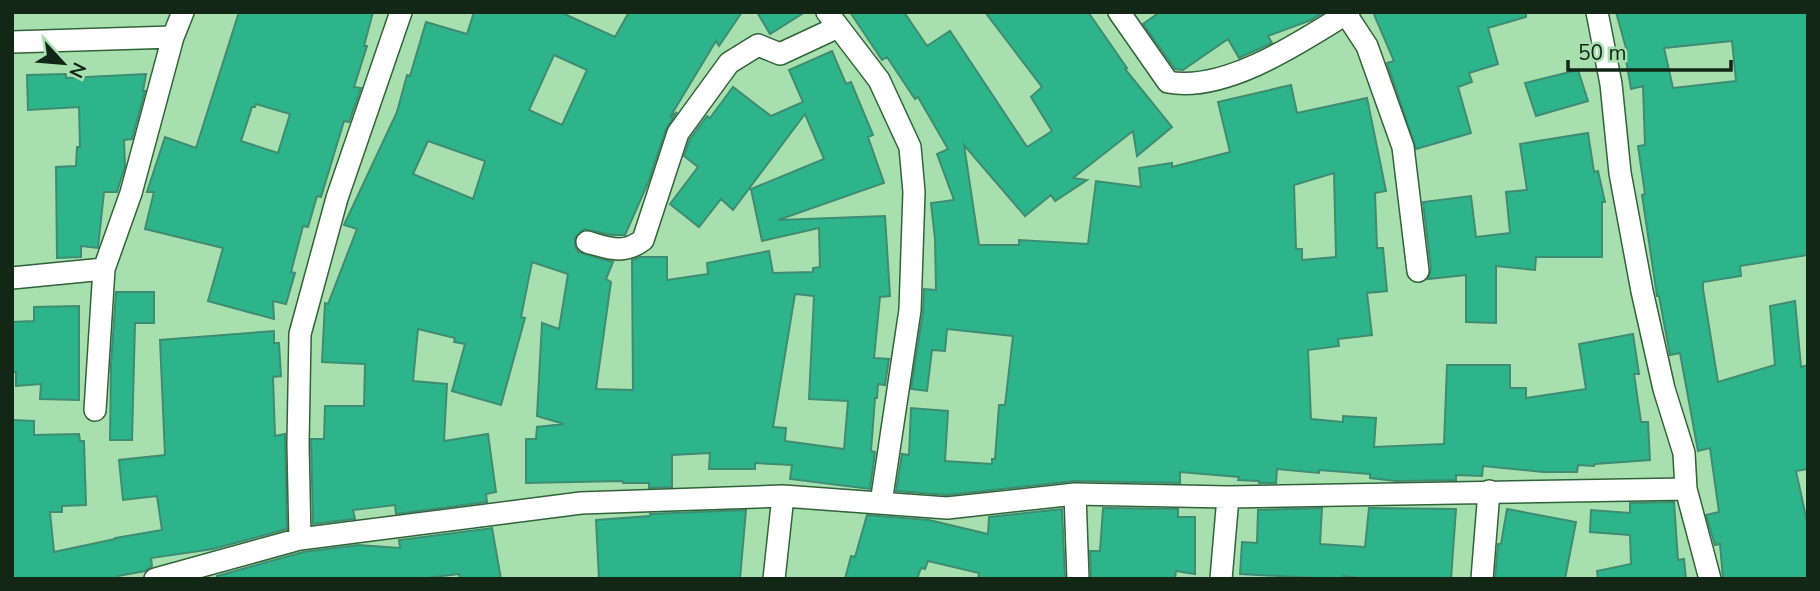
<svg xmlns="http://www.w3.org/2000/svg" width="1820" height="591" font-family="'Nunito Sans',sans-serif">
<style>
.building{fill:#2eb48b;stroke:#3e8c71;stroke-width:2;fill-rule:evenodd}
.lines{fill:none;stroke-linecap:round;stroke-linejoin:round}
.street-casing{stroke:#306338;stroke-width:24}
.street{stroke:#fff;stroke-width:21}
</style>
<rect width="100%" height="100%" fill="#a8dfae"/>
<path class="building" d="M239,12H373L364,46H367L354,87L361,88L349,122L344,121L321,197L317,196L308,227L303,226L291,272L295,273L286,304L273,301L274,319L208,301L223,248L145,229L154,192H147L165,137L196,148ZM256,104L290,114L278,153L241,141L252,107H255Z
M474,12H560L615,37L629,12H742L719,46L716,41L670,117L677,112L666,129L648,183L625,235H612L584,229L575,238V246L578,252L613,262L606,279L611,282L596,389L633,390L632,260L640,257H667V280L708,274L707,263L769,251L773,273L813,272V268L820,267L819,228L762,241L751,189L824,159L805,114L733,210L721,199L699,227L670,204L698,167L684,156L690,139L707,116L710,118L733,87L771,116L803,102L789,70L832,51L846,84L851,82L873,135L868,137L884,183L778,220L885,216L890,296L880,297L874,358L889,359L885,385L878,384L877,398H875L871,451L875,452L870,489L790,479L792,465L755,463V469H709L710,453L672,455V487L649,488V483H623V481L526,483V439H536L537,427L564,424L537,416L542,323L559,329L568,274L532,262L521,317L525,318L501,405L452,391L465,344L454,342L455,338L418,329L413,381L447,384L444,441L488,434L496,492L486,494L487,502L396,514L395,505L353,510L355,519L313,524L311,439H324L325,406H364L365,364L322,362L325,303L328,304L357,229L344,225L397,112L407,75L410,76L426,22L467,34ZM554,55L587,70L562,125L529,110ZM428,141L485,161L473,199L413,174ZM795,294L814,296L809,399L848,401L844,449L785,441L786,428L773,427Z
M757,12H805L770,34Z
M850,12H904L927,46L950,31L1027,147L1052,131L1031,97L1042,87L985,12H1088L1127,68L1125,69L1172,127L1137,156L1133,131L1073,178L1087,180L1055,201L1051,195L1025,216L964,145L979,245H1019V240L1088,244L1096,181L1141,187L1139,168L1172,163V167L1230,152L1218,102L1291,85L1297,113L1367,98L1386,191L1375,193L1377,248H1383L1387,291L1367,293L1372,335L1338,339L1339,346L1308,350L1311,419L1343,422V416L1376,418L1374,447L1444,444L1447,365H1510V388H1526V398L1586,389L1579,344L1633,334L1639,374H1634L1641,422H1648L1650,460L1595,464L1594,466L1578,465L1577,472H1543L1483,466L1482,476L1456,475V480L1396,481L1370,478V474L1319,470V473L1277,469L1276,483H1259V481L1238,480L1239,477L1180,472V483L1074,481L947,495L896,491L902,454L909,455L911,408L948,411L945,461L992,464V459H995L999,405H1005L1013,336L947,329L945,351L932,350L927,391L911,389L923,312L924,289L936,290L935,239L931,203L954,200L937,154L948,149L918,97L915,99L887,57L882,60ZM1334,173L1336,257L1302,260V249H1296L1294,185Z
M1160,12H1324L1311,20L1268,36L1272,43L1239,58L1228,39L1183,70L1175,69L1143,24Z
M1373,12H1526V17L1488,28L1498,64L1469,73L1472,82L1458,87L1471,133L1416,149L1387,63L1394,61Z
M1616,12H1808V255L1740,266L1741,276L1703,282V289L1718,382L1775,365L1770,306L1795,301L1801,367L1808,365V469L1796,471L1808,526V579H1723L1720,544L1715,545L1706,515L1719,512L1710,448L1698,451L1680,353L1670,355L1659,296H1657L1642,195L1645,194L1638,146L1645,145L1643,86L1631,89L1624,48H1626ZM1732,41L1736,81L1673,88L1664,48Z
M1578,70L1588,101L1536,116L1525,83Z
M66,74V78L146,74L143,91H145L132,139L124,140L125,166L117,192H104L98,248L81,246V257L57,258L56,167L76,166L77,147H80L79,107L28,110L27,75Z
M1588,133L1594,172L1598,171L1605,202H1602V257H1536L1535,270L1496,266V323L1466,322V275L1428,279L1431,269L1423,202L1471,196L1476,237L1510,233L1506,192L1527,190L1520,144Z
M116,292H154V323H135L132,440H110L111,364Z
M79,306V400L40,399L41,384L16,386V372H12V322L34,321V307Z
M274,331V343H279L281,376L273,377L275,436L285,434L287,529L213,549L151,558L152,566L145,571L118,576L119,579H12V420L34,421V435L79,434L80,441H84L86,505L62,506V512H50L54,552L115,539V538L162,530L157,496L123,500L119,460L165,455L160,340Z
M1674,502L1678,560L1684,559L1686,579H1598L1597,571L1631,564L1630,535L1590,532L1591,510L1630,513V503Z
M1103,508L1178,509V517H1195V574L1176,571L1175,579H1091L1090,551H1100Z
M1322,508L1320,544L1365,547L1369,508L1456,509L1451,579H1369L1343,576V579H1333L1240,574L1242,542L1257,543L1258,510Z
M1062,509L1065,579H978L979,573L928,561L925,569L921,568L917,579H845L851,556L855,557L867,515L929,520L988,534L989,517Z
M1507,509L1576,522L1565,579H1495L1498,544H1501Z
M746,510L740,579H599L596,520L650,516V514Z
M492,528L501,579H460L459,574L418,579H217V576L303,552L358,545L400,548L399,540Z"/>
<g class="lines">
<g class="street-casing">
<path id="street" d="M827,12L879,80L910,147L914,192L910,310L881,503
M1119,12L1168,82C1225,93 1301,42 1349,12
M1597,12L1611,84L1620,173L1642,291L1664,389L1684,453L1686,489L1710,579
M1346,14L1367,46L1403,147L1418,271
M12,42L173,37
M587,242C609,248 623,255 643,240L678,133L729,63L758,45L780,54L838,27
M12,278L104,269
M95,410L104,269L131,193L173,37L183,12
M1075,494L1078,579
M300,539L298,444L300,334L337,198L401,12
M155,579L300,539L581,503L783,496L947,508L1075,494L1228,497L1686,489
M774,579L783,496
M1221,579L1228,497
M1482,579L1489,491"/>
</g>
<use href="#street" class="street"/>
</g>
<rect width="1820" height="591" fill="none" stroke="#122715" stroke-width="28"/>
<g transform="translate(63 63) rotate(116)" stroke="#a8dfae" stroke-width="5" paint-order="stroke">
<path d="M0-5L12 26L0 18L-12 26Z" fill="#122715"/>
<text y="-10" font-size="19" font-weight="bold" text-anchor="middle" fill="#122715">N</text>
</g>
<path d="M1568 60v10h163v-10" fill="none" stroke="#122715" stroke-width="3.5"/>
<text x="1578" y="60" font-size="21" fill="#122715" stroke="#a8dfae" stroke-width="5" paint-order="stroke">50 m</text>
</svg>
